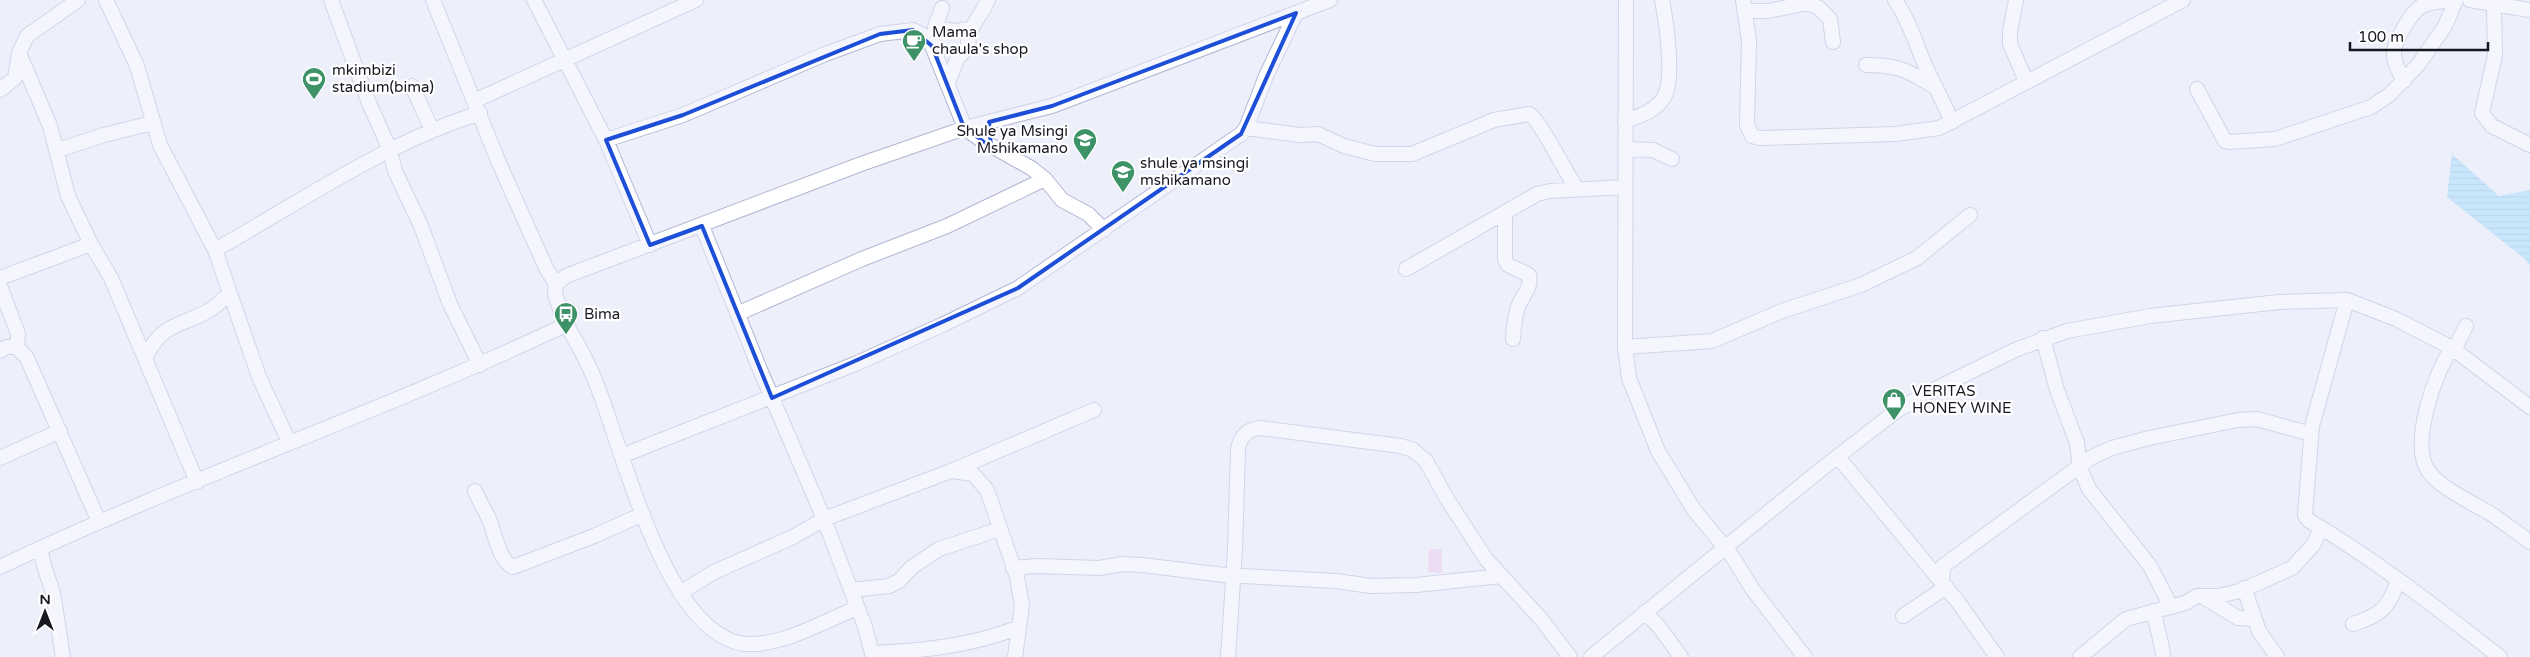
<svg xmlns="http://www.w3.org/2000/svg" width="2530" height="657" font-family="'Varela Round',sans-serif">
<style>
.green{fill:#ecc7ea}
.water{fill:url(#water-rules)}
.lines{fill:none;stroke-linecap:round;stroke-linejoin:round}
.minor-casing{stroke:#b2b6d3;stroke-width:16}
.minor{stroke:#fff;stroke-width:14}
.marked{fill:none;stroke:#1d4ed8;stroke-width:4;stroke-linejoin:round}
.labels{text-anchor:middle;stroke-width:4.5;stroke-linejoin:round;paint-order:stroke}
.poi-label{font-size:15px;fill:#171822;stroke:#fff;text-anchor:start}
</style>
<defs>
<pattern id="water-rules" width="6" height="5" patternUnits="userSpaceOnUse" patternTransform="scale(1.25)"><rect width="6" height="5" fill="#9bdcfc"/><path d="M0 2.5h6" fill="none" stroke="#85bcd8"/></pattern>
</defs>
<rect width="100%" height="100%" fill="#edeffb"/>
<path class="green" d="M1429,549H1442V573L1428,572Z"/>
<path class="water" d="M2452,154L2499,196L2530,190V266L2526,260L2447,197Z"/>
<g class="lines">
<g class="minor-casing">
<path id="minor" d="M106,0L137,66L160,145L215,250L259,377L289,442
M331,0L369,103L390,150L395,171L421,226L450,304L480,365
M433,0L499,163L546,268L556,284
M534,0L606,140L650,245
M1626,0L1625,347L1629,378L1658,451L1694,510L1732,556L1753,590L1805,657
M1743,0L1749,41L1747,125L1752,136L1760,138L1895,134L1939,128L2183,0
M1895,0C1911,23 1917,49 1929,74C1937,90 1945,105 1952,122
M2016,0L2010,31V44L2026,81
M2470,0L2530,10
M2494,5L2495,55L2482,113L2492,126L2530,145
M1747,11H1768L1808,3L1819,8L1830,19L1833,42
M935,28L955,31L970,29
M933,48L935,27L942,8
M19,53L50,126L68,196L91,244L111,278L197,482
M1866,65C1898,65 1907,70 1933,86
M2404,81C2399,72 2393,61 2394,51C2395,40 2412,12 2420,7C2430,1 2445,1 2455,1
M948,84L957,59L968,47C968,25 980,19 988,0
M412,86L432,130
M2197,89L2225,141L2229,142L2275,139L2371,107L2389,95L2418,65L2445,26L2456,0
M0,90L15,78L19,53L27,36L78,0
M474,101L696,0
M1625,121C1640,116 1656,111 1664,97C1675,79 1666,21 1662,0
M1246,128L1300,135L1318,134L1344,146L1375,154H1412L1494,120L1529,114C1539,118 1567,175 1577,189
M606,140L683,115L823,55L880,34L913,30L924,36L932,46L965,128L981,140L1031,168L1045,179L1062,200L1088,214L1104,230
M1626,149L1653,150L1672,159
M58,150L104,135L152,123
M1505,212V260L1508,265L1529,275C1532,289 1522,295 1518,307C1514,317 1514,329 1513,339
M702,226L761,372L824,519L865,627L873,657
M215,250C300,202 387,142 480,113
M1406,269L1537,194L1550,191L1625,187
M0,278L91,244
M0,286L18,334L17,347
M2347,300L2312,426L2305,515L2308,520C2376,560 2438,609 2500,657
M739,313L862,259L947,226L1045,179
M564,321C575,339 586,358 594,378C622,442 664,638 747,644C783,646 824,621 857,608
M2043,338L2057,390L2077,443L2080,468L2089,489L2150,566L2171,607
M1625,347L1712,341L1782,311L1861,285L1917,258L1970,215
M2452,348C2435,372 2411,441 2427,469C2437,487 2475,504 2493,515C2505,524 2518,533 2530,542
M2454,350L2466,326
M0,351L6,347H17L27,358L99,522
M145,358C163,322 177,328 208,311C216,307 222,299 230,294
M621,456L855,364L942,325L1018,288L1241,134L1246,128L1266,76L1296,13
M1838,457L1958,602L1997,657
M0,458L60,431
M952,471L973,474L987,490L1017,577L1022,605L1015,657
M475,491C479,501 485,510 489,519C495,533 499,561 513,567L594,536L643,514
M41,548C41,563 48,576 52,590C57,612 59,635 63,657
M0,567C183,480 376,414 559,328L564,321L555,294L556,284L566,276L861,164L965,128L1052,106L1330,0
M1013,568L1037,566L1099,568L1123,564L1142,565L1224,575L1336,581L1371,586L1416,585L1501,576
M1942,583L1943,566L2092,457L2112,448L2149,438L2238,420L2257,419L2311,434
M2244,588L2259,631L2277,657
M851,590L889,586L899,581L912,567L939,549L1000,529
M680,593L714,572L793,537L824,519L951,471L1094,410
M2205,598L2238,618L2254,619
M2154,611C2156,627 2162,641 2163,657
M1645,612L1660,628L1681,657
M1903,616L1946,587
M2353,624C2381,615 2389,608 2398,580
M872,653C921,651 971,646 1017,628
M1228,657L1235,550L1238,449C1240,436 1248,429 1260,428L1401,446L1413,450L1426,461L1447,499L1486,559L1541,619L1570,657
M1591,657L1819,471L1895,412L1925,394L2015,350L2067,331L2150,316L2279,302L2347,300L2396,319L2452,348L2530,407
M2080,657L2126,619L2185,603L2197,596H2218L2240,591L2292,568L2313,545L2319,533L2320,527"/>
</g>
<use href="#minor" class="minor"/>
</g>
<path d="M0 0H2530V657H0ZM1296,13L1241,134L1018,288L772,398L702,226L650,245L606,140L683,115L880,34L913,30L932,46L963,125L991,148L989,122L1052,106Z" fill="#edeffb" fill-opacity=".55" fill-rule="evenodd"/>
<path class="marked" d="M1296,13L1241,134L1018,288L772,398L702,226L650,245L606,140L683,115L880,34L913,30L932,46L963,125L991,148L989,122L1052,106Z"/>
<defs>
<g id="cafe-pin" transform="scale(1.25)"><path d="M0 17L-7.5 6A9.5 9.5 0 1 1 7.5 6Z" fill="#3d9367" stroke="#fff"/><path d="M-5.5-4.5H6V0H3Q3 3.5 0 3.5H-2.5Q-5.5 3.5-5.5 0ZM3-3.2v2h1.7v-2ZM-6 4.5H4V6H-6Z" fill="#fff"/></g>
<g id="stadium-pin" transform="scale(1.25)"><path d="M0 17L-7.5 6A9.5 9.5 0 1 1 7.5 6Z" fill="#3d9367" stroke="#fff"/><path d="M0-5a6.5 5 0 1 0 0 10a6.5 5 0 1 0 0-10ZM-3.5-1.8h7v3.6h-7Z" fill="#fff"/></g>
<g id="school-pin" transform="scale(1.25)"><path d="M0 17L-7.5 6A9.5 9.5 0 1 1 7.5 6Z" fill="#3d9367" stroke="#fff"/><path d="M0-5L7-2L0 1L-7-2ZM-4 1L0 2.5L4 1V4Q0 6-4 4Z" fill="#fff"/></g>
<g id="bus-pin" transform="scale(1.25)"><path d="M0 17L-7.5 6A9.5 9.5 0 1 1 7.5 6Z" fill="#3d9367" stroke="#fff"/><path d="M-5-6H5V4H4V6H2V4H-2V6H-4V4H-5ZM-3.5-4V0h7V-4ZM-3.5 1.2v1.5H-2V1.2ZM2 1.2v1.5H3.5V1.2Z" fill="#fff"/></g>
<g id="shop-pin" transform="scale(1.25)"><path d="M0 17L-7.5 6A9.5 9.5 0 1 1 7.5 6Z" fill="#3d9367" stroke="#fff"/><path d="M-5-2.5h2.3a2.7 3.5 0 0 1 5.4 0H5L5.5 6h-11ZM-1.5-2.5h3a1.5 2.3 0 0 0-3 0Z" fill="#fff"/></g>
</defs>
<g fill-rule="evenodd">
<use href="#cafe-pin" x="914" y="41"/>
<use href="#stadium-pin" x="314" y="79"/>
<use href="#school-pin" x="1085" y="140"/>
<use href="#school-pin" x="1123" y="172"/>
<use href="#bus-pin" x="566" y="314"/>
<use href="#shop-pin" x="1894" y="400"/>
</g>
<g class="labels">
<g class="poi-label">
<text x="932" y="37">Mama<tspan x="932" dy="17">chaula's shop</tspan></text>
<text x="332" y="75">mkimbizi<tspan x="332" dy="17">stadium(bima)</tspan></text>
<text x="1068" y="136" text-anchor="end">Shule ya Msingi<tspan x="1068" dy="17">Mshikamano</tspan></text>
<text x="1140" y="168">shule ya msingi<tspan x="1140" dy="17">mshikamano</tspan></text>
<text x="584" y="319">Bima</text>
<text x="1912" y="396">VERITAS<tspan x="1912" dy="17">HONEY WINE</tspan></text>
</g>
</g>
<g transform="translate(45 612)" stroke="#ffffff" stroke-width="4" paint-order="stroke">
<path d="M0-4L9 19L0 12L-9 19Z" fill="#171822"/>
<text y="-8" font-size="14" font-weight="bold" text-anchor="middle" fill="#171822">N</text>
</g>
<path d="M2350 42v8h138v-8" fill="none" stroke="#171822" stroke-width="2.5"/>
<text x="2358" y="42" font-size="15" fill="#171822" stroke="#ffffff" stroke-width="4" paint-order="stroke">100 m</text>
</svg>
